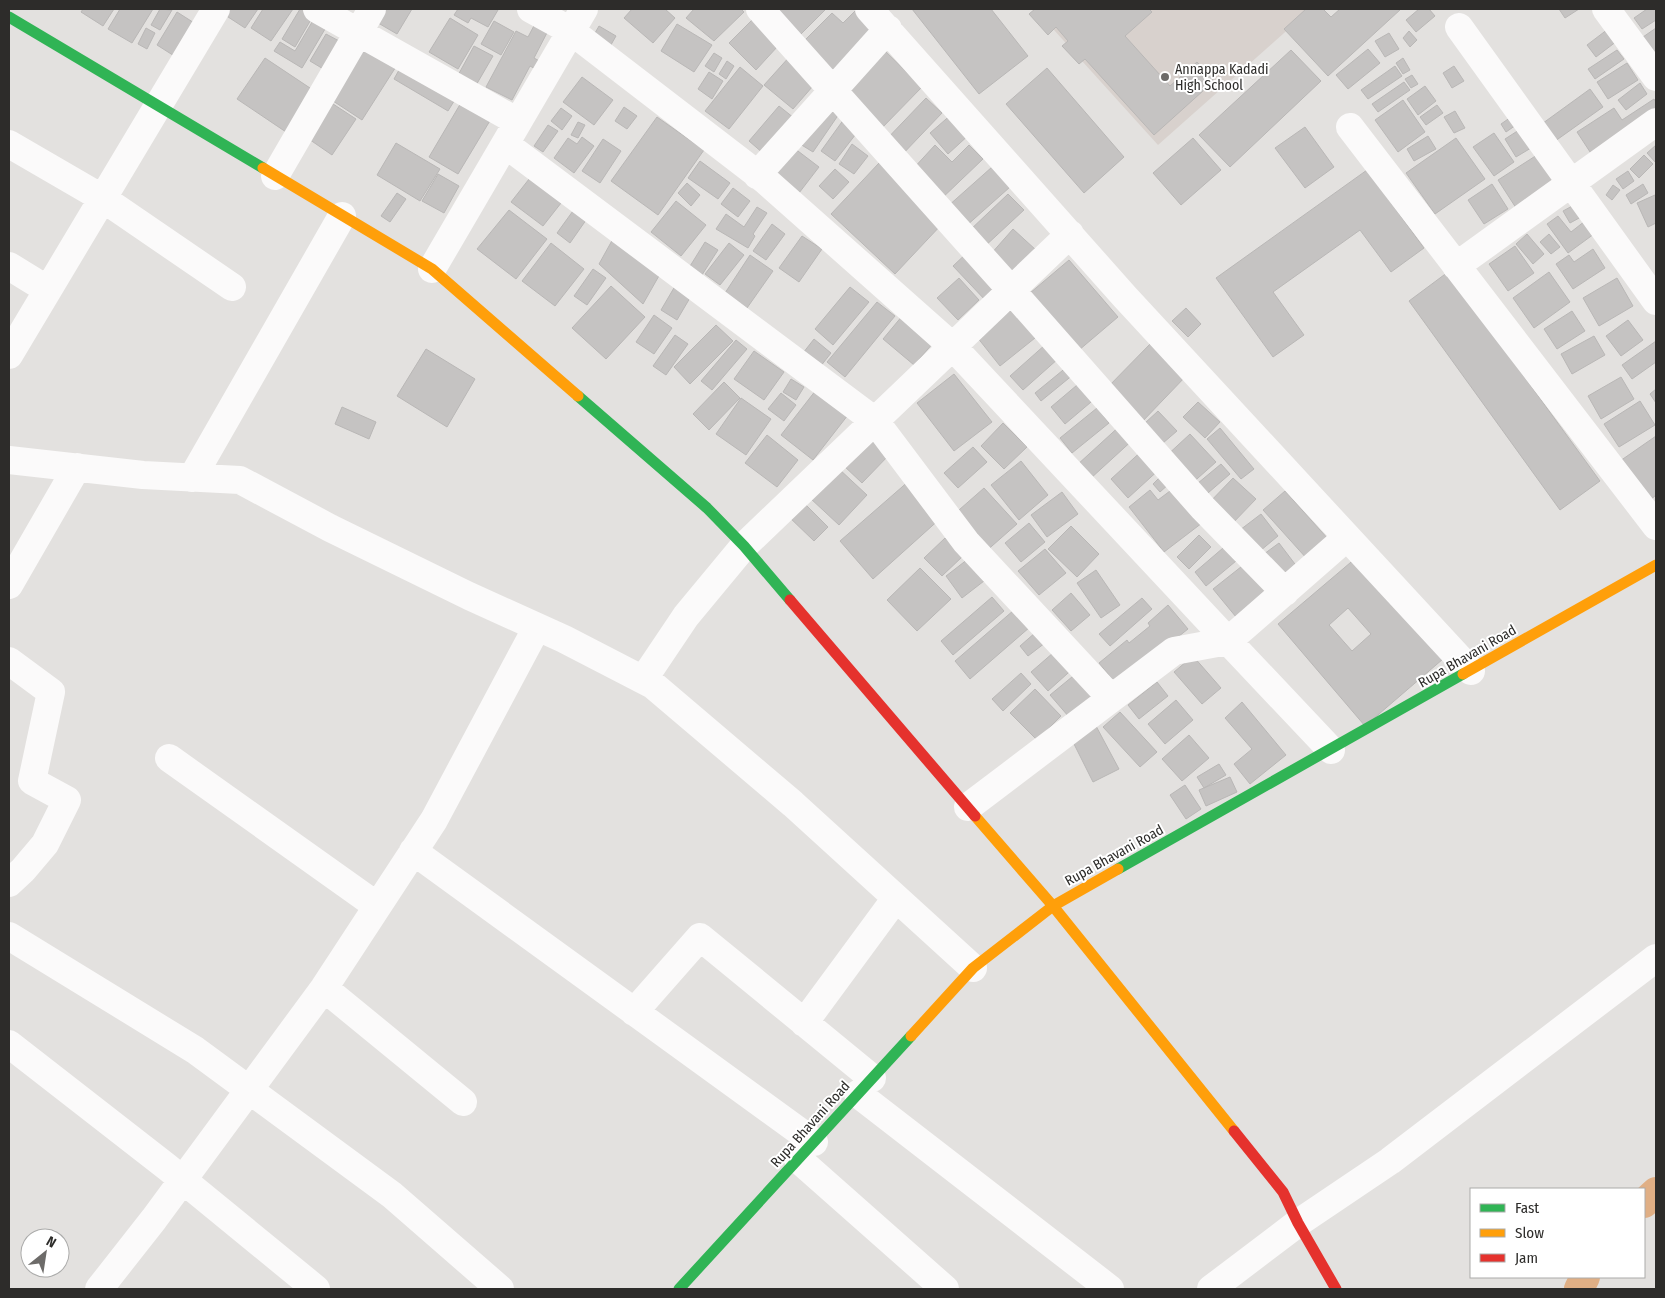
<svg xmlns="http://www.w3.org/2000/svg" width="1665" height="1298" font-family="'Fira Sans Condensed',sans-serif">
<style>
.built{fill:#d8d1cd}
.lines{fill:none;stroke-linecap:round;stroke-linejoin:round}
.canal{stroke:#e0af85;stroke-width:30}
.building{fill:#c5c3c2;stroke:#b9b7b6;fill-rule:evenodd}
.street{stroke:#fbfafa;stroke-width:28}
.fast{stroke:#30b455;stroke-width:11}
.slow{stroke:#ff9f0a;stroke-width:11}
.jam{stroke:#e5322d;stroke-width:11}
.poi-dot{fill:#6d6b69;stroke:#fff;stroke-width:2}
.labels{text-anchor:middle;stroke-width:4;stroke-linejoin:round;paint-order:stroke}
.poi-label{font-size:14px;fill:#2d2c2a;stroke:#fff;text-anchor:start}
.street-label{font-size:14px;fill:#2d2c2a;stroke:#fff}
</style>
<rect width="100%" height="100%" fill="#e3e1df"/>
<path class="built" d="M1035,9H1311L1158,145Z"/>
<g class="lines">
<path class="canal" d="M1644,1203L1656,1192
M1579,1289L1585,1277"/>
</g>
<path class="building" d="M83,9H114L103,26L81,12Z
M120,9H153L132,43L108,29Z
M160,9L172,10L160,30L151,25Z
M229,9H258L245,28L225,15Z
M263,9H293L271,41L251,28Z
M300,9H312L316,11L295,47L282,39Z
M380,9H412L397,34L373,20Z
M458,9H496L498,10L488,27L471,18L468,23L454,15Z
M632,9H665L675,18L653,43L624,18Z
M694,9H741L744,12L714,41L686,18Z
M768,9H826L797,38Z
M912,9H991L1028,56L979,94Z
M1035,9H1149L1152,12L1125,36L1170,86L1197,62L1214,81L1154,135L1085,59L1079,64L1062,46L1068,41L1056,27L1048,35L1029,14Z
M1306,9H1323L1331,17L1340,9H1401L1328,76L1284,29Z
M1419,9H1429L1435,16L1416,32L1406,20Z
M1559,9H1579L1565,18Z
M1647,9H1656V20L1642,29L1634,18Z
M856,10L877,30L831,77L799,46L832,13L843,23Z
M177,12L199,26L179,59L157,45Z
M315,17L328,24L302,68L274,51L280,42L295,51Z
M450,18L478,35L458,69L429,52Z
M537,20L550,27L534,58L543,63L539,71L530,66L512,100L486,87L516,31L528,37Z
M752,20L778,46L756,70L729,43Z
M494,21L514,32L501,55L481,44Z
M677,24L712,45L694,72L661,51Z
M599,26L616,36L608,50L591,40Z
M1612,26L1621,38L1596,57L1587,45Z
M146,28L155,33L147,49L138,44Z
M1656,28V56L1643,37Z
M1409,31L1417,40L1410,47L1403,38Z
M1389,33L1399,49L1385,57L1375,41Z
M326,34L341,42L325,70L310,61Z
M364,40L399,62L362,120L327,97Z
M474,46L493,56L475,87L457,77Z
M882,48L922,87L879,131L839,93Z
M1368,49L1380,63L1348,89L1336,75Z
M1291,50L1321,81L1230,167L1199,135Z
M1617,50L1624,59L1595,79L1588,69Z
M714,53L722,58L714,72L705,66Z
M791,55L819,79L793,109L764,85Z
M265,58L313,90L286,132L237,99Z
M1403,58L1410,70L1403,74L1396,63Z
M404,61L459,93L448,111L394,79Z
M727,61L734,66L726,79L719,74Z
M1627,63L1638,80L1608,99L1597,82Z
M1395,66L1402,76L1368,99L1361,90Z
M1454,66L1464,81L1452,88L1443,73Z
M740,67L763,86L729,129L705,111Z
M1047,68L1124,157L1084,193L1006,104Z
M709,72L723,81L712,99L698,89Z
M1412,75L1418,84L1411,88L1405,79Z
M582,77L613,100L594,125L563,102Z
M1404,82L1410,90L1378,112L1372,104Z
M1640,83L1647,94L1626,110L1618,100Z
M1425,86L1436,101L1418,115L1407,99Z
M1590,89L1603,107L1551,144L1539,126Z
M465,96L494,114L458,174L429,157Z
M926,98L942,113L898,159L882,144Z
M1654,99L1656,102V118L1594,158L1577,132L1614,108L1622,120Z
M327,100L356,119L332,155L303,135Z
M1403,100L1425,132L1398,152L1375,120Z
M1437,105L1443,113L1426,125L1420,117Z
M779,106L794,118L764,154L749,141Z
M825,106L839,114L813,152L800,144Z
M624,107L637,116L627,129L615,121Z
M561,108L572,116L562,130L551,121Z
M1455,111L1465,128L1454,133L1444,117Z
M953,113L971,133L948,154L930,133Z
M1514,115L1519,123L1506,132L1501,124Z
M657,117L704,150L658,215L611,181Z
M844,119L859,130L835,161L821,151Z
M578,122L585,125L578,138L571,135Z
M548,125L558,131L543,152L534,146Z
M1305,127L1334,167L1305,188L1275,148Z
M1519,130L1531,148L1516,157L1505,139Z
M1494,133L1514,162L1494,176L1473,147Z
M1428,136L1436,149L1414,161L1407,149Z
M582,137L594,146L574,173L554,158L568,138L577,144Z
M1193,138L1221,170L1181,205L1153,173Z
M1456,138L1485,179L1435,214L1406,173Z
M603,139L621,151L600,183L582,171Z
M396,143L440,169L420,201L377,175Z
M852,144L868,156L854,174L839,164Z
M935,145L952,162L969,145L983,159L938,202L912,170Z
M1656,145V163L1647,153Z
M794,148L819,167L799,193L774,175Z
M1537,155L1557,186L1518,211L1498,180Z
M1644,155L1653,164L1639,178L1630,169Z
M700,161L730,183L718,199L688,178Z
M879,163L943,223L895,274L831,214Z
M992,167L1010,187L965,227L947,207Z
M835,169L849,182L833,199L819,186Z
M1367,170L1424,248L1391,272L1360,230L1273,292L1304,335L1273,357L1216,278Z
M1628,171L1634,181L1623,189L1616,179Z
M438,174L459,186L444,213L422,201Z
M533,174L565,198L543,226L511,202Z
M687,183L700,195L691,206L678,193Z
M1492,184L1508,209L1484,224L1468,200Z
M1643,184L1648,193L1631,204L1626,195Z
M1613,185L1620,190L1612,200L1606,195Z
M733,188L750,201L738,217L721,204Z
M397,193L406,199L390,222L381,216Z
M1008,194L1024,210L983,248L968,232Z
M1655,195L1656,199V223L1648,227L1637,203Z
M676,201L706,225L681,256L651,232Z
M578,204L591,213L570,243L557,233Z
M1574,205L1581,217L1570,223L1563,211Z
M757,207L767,213L753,234L755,236L748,248L716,229L726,214L744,227Z
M509,210L547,239L516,279L477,249Z
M1558,216L1571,232L1585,221L1594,234L1568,253L1547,224Z
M772,224L785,234L766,260L753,251Z
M1013,229L1036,250L1013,276L990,255Z
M1527,234L1544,254L1533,264L1516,244Z
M1549,234L1560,247L1551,254L1540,242Z
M802,236L822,249L799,282L779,268Z
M614,237L660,274L643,304L599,264Z
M705,242L718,250L700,278L687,271Z
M551,243L584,269L555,306L522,281Z
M729,243L744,255L720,285L705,274Z
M1515,246L1534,273L1508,291L1489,264Z
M1593,249L1605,268L1573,289L1556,264L1569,255L1574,262Z
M970,250L1004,285L987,302L953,266Z
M750,255L773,271L747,308L725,293Z
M1069,260L1118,317L1072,356L1023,299Z
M593,269L606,278L587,305L574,296Z
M1448,272L1600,481L1560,510L1409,301Z
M1549,272L1570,302L1534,328L1513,298Z
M959,278L979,300L958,320L937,298Z
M1617,278L1633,306L1599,326L1583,298Z
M678,281L694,291L677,320L661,310Z
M611,286L645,317L606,359L572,328Z
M850,287L869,302L833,345L815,329Z
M877,302L895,316L845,377L827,362Z
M1186,308L1201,324L1188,337L1172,321Z
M1012,309L1035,338L1000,366L977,337Z
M1572,311L1585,331L1557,349L1544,329Z
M654,315L672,328L654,354L636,342Z
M903,315L934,342L914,365L883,339Z
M1628,320L1643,340L1621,356L1606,336Z
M716,325L733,341L690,384L674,367Z
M675,335L688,344L666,375L653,366Z
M1594,336L1605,355L1572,374L1561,354Z
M814,339L831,353L820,367L803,353Z
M736,340L747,349L712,390L701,381Z
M1656,341V362L1632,379L1622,365Z
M1152,342L1187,375L1140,424L1105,390Z
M1046,344L1059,358L1023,390L1010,376Z
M426,349L475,379L447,427L397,396Z
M754,351L784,372L764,400L734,379Z
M1068,366L1074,374L1041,401L1035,393Z
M954,374L992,422L954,451L917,403Z
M1621,377L1634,399L1601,419L1588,396Z
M791,379L804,387L796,400L783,392Z
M1083,380L1097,397L1065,424L1051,407Z
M724,382L740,398L709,430L693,414Z
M1656,389V403L1650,394Z
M816,390L848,415L813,460L781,435Z
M781,393L796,405L784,421L768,409Z
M741,398L771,419L746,455L716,434Z
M1640,401L1655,425L1619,447L1604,424Z
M1198,402L1220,422L1205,438L1183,417Z
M342,407L376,422L369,439L335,424Z
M1097,408L1109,423L1072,453L1060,438Z
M1158,411L1177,431L1163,443L1145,423Z
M1003,423L1027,447L1004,469L981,446Z
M1123,423L1136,437L1090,479L1077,465Z
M1220,428L1254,469L1241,479L1207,439Z
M1190,434L1216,462L1189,486L1164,458Z
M767,435L798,460L777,487L745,463Z
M871,436L890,454L862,483L843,465Z
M1656,436V495L1649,501L1620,461Z
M973,447L987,462L958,488L944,473Z
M1145,448L1162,467L1128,498L1111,479Z
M1021,461L1048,495L1019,520L991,485Z
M1221,464L1230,474L1201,499L1192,488Z
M838,468L867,495L839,525L810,498Z
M1162,475L1170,483L1160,492L1153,484Z
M1233,478L1256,499L1229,527L1206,506Z
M910,480L942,517L873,579L840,541Z
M984,488L1017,524L984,553L951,517Z
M1174,488L1202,523L1164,552L1129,507L1150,490L1158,500Z
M1285,491L1329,540L1308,560L1263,510Z
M1062,492L1078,514L1047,537L1031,515Z
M802,501L828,527L814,541L787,515Z
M1261,514L1278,536L1254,556L1236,533Z
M1029,523L1045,542L1021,562L1005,543Z
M1071,526L1099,554L1077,577L1048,549Z
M1199,535L1211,547L1189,569L1177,557Z
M945,538L963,556L942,576L924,558Z
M1230,542L1242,556L1206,586L1195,572Z
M1279,543L1298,568L1283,579L1264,554Z
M1045,549L1066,573L1039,595L1018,571Z
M1357,557L1443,659L1365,726L1278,624ZM1348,608L1371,634L1352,651L1329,625Z
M968,559L984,581L962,598L946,576Z
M1251,559L1279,593L1241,623L1213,589Z
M920,568L951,599L917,631L887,600Z
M1096,570L1120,605L1101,618L1077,583Z
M1071,593L1090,615L1071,631L1052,610Z
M992,597L1004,611L953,655L941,641Z
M1142,598L1152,609L1110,646L1099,634Z
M1168,605L1188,629L1117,685L1099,663L1127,640L1129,643L1150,626L1148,623Z
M1014,610L1030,627L970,679L955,661Z
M1036,632L1045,643L1028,656L1020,646Z
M1061,646L1077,665L1048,691L1031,672Z
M1193,656L1221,688L1202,704L1174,672Z
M1078,672L1096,693L1069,717L1050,695Z
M1021,673L1031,684L1003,711L992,699Z
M1157,682L1168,696L1139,719L1128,705Z
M1035,689L1061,716L1037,740L1010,713Z
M1176,700L1193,720L1165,744L1148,724Z
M1242,702L1286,755L1250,784L1234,764L1252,749L1225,718Z
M1120,712L1157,752L1140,767L1103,727Z
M1096,726L1119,769L1093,782L1071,738Z
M1189,735L1209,758L1182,781L1162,759Z
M1219,764L1226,775L1204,788L1197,777Z
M1230,777L1237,792L1206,806L1199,790Z
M1185,785L1201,809L1186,819L1170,795Z"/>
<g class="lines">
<path class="street" d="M317,9L518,122
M531,9L571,31L766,181L952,346L1228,641
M760,9L1011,290L1203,508L1285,592
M869,9L1125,297L1471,671
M1606,9L1656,77
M1459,27L1656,301
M1350,127L1656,526
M9,144L102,198L232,287
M505,144L875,421L966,542L1111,698
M757,175L888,29
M275,176L372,9
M9,266L48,290
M1456,266L1656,122
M432,269L584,9
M9,355L216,9
M9,460L143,475L240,480L330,528L469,596L564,639L653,685L793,804L973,968
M192,478L342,216
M9,585L77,467
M9,661L51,692L32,781L67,800L45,844L23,870L9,883
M643,680L686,616L744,546L1070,234
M1331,750L1228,641L1347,537
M169,758L377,906
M968,807L1174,651L1228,641
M413,851L814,1142
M9,936L195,1050L392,1195L500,1289
M324,988L463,1102
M634,1012L700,937L872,1078
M804,1023L896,898
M9,1044L167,1167L316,1289
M858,1094L1110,1289
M798,1159L945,1289
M99,1289L154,1219L324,988L434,820L537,627
M1211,1289L1298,1223L1390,1161L1656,958"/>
<path class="fast" d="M9,17L263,168
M578,396L707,508L744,546L790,600
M1118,869L1463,674
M679,1289L911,1036"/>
<path class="slow" d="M263,168L432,269L578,396
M1463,674L1656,565
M975,816L1053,906L1234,1131
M911,1036L973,968L1053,906L1118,869"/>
<path class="jam" d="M790,600L975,816
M1234,1131L1283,1192L1298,1223L1336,1289"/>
</g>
<circle class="poi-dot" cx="1165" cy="77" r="5"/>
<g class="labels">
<g class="poi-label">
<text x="1175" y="74">Annappa Kadadi<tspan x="1175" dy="16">High School</tspan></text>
</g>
<g class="street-label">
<text transform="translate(1467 656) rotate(-30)" y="5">Rupa Bhavani Road</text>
<text transform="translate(1114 855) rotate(-29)" y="5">Rupa Bhavani Road</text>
<text transform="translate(810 1124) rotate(-48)" y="5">Rupa Bhavani Road</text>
</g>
</g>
<rect width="1665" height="1298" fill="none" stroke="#2d2c2a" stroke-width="20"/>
<rect x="1470" y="1188" width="175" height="90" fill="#ffffff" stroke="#ababaa"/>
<rect x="1480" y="1204" width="25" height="8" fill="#30b455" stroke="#ababaa"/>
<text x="1515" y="1213" font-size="15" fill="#2d2c2a">Fast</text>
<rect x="1480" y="1229" width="25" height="8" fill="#ff9f0a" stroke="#ababaa"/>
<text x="1515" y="1238" font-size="15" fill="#2d2c2a">Slow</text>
<rect x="1480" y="1254" width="25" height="8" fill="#e5322d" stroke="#ababaa"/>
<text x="1515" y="1263" font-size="15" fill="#2d2c2a">Jam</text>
<g transform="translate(45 1253) rotate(30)"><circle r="24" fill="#ffffff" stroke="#ababaa"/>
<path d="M0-4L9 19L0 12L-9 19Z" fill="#6d6b69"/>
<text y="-8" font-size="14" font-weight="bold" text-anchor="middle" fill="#2d2c2a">N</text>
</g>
</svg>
